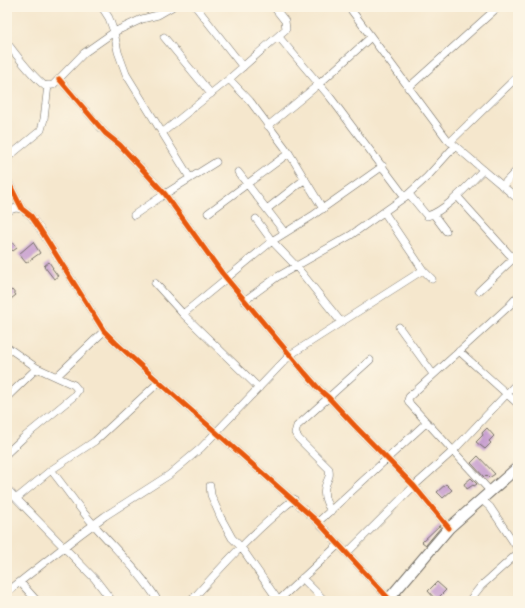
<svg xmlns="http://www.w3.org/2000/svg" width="525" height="608" font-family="'IM FELL DW Pica',serif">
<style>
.building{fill:#c194cd}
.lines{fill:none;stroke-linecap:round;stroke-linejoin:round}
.street-casing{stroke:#726d64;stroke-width:8}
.secondary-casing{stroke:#726d64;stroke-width:12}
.street{stroke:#fff;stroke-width:7}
.secondary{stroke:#fff;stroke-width:10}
.cycleway-casing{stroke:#fcf5e5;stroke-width:8}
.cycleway{stroke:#e8590c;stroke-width:5}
</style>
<rect width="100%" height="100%" fill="#fcf5e5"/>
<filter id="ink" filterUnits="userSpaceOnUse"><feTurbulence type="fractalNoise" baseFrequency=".025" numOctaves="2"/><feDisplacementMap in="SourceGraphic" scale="8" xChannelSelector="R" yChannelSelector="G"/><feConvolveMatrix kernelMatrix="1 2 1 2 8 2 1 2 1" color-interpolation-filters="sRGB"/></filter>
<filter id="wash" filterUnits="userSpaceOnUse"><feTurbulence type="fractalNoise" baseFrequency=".012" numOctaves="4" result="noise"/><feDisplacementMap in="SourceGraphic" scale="16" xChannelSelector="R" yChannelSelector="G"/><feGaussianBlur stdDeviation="0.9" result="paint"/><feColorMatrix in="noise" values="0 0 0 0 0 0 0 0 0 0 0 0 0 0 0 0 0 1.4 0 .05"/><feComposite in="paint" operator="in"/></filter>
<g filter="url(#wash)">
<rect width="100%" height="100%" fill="#f5e7cd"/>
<g id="blocks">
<path class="building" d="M7,237L17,248L13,251L7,245Z
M33,242L40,253L26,263L19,254Z
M49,262L53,268H52L58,276L54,279L44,266Z
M12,290L16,295L7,302V293Z
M487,428L494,436L489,441L491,443L485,449L476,442L483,435L482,433Z
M478,456L495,474L489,478L486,475L484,477L471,463Z
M471,478L477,484L474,486L473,485L467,489L464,484Z
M446,484L452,490L443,498L437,492Z
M440,525L441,527L426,545L422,542Z
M437,582L446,590L436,600L428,591Z"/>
</g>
</g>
<g filter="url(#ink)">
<use href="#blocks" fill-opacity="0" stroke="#726d64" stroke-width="1"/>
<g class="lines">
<g class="street-casing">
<path id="street" d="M102,7L109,18L114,32L118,52L126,74L190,178
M196,7L243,67
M349,7L447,139L518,199
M278,36L330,97L405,197
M164,37L211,94
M7,43C19,58 30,74 45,86L53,85L84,53L114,32L142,19L158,15L172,7
M59,79L105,133L120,145L165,194L222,273L305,373L319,389L328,397L355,426L414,486L449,528
M229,79L250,101L289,153L323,209
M408,88L498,7
M268,126L319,84L371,37
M162,133L229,79L286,29L285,21L274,7
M450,142L518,76
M7,158L41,130L44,119L48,85
M238,172L285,233
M7,179L22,209L31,216L40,229L104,331L116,343L159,382L318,522L389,599
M502,186L518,169
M409,194L427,216C445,212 470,183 483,170
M457,196L509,254L518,261
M267,209L305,179
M7,211L16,208L22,209
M384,212L423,270L432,279
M208,213L289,153
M134,215L165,194L216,162
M434,215L446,231
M256,219L272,241L296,266L341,322
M155,283L183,314L259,388
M479,291L514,258
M244,301L277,277L351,235L405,197L427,177L455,146
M183,314L272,241L312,216L383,166
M399,327L433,374
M7,347L37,368L74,385L78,390L74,396L23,438L7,453
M459,351L518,404
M57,376L104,331
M7,397L37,368
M51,470C66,488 79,509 95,526C116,550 141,573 158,601
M210,486L211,495L221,518L232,538L241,547L278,600
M7,489L95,579L112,601
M491,492L410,404L408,400L409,397L509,306L518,296
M17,498L51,470L95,441L159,382
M482,500L490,507L518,549
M331,511C326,503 322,493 326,484C329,476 330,477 329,469L299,439L295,433L297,426L370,360
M318,522L427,422
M347,553L414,486L453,451L518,382
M302,578L325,601
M20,582L37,601
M7,592L78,536L105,516L169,475L201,448L290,355L423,270
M191,601C223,565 256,529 294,499
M278,601L338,545
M469,601L481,586L518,553"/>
</g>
<g class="secondary-casing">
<path id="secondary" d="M387,601L449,528L518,467"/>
</g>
<use href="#street" class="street"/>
<use href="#secondary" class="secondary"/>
<g class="cycleway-casing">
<path id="cycleway" d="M59,79L105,133L120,145L165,194L222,273L305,373L319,389L328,397L355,426L414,486L449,528
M7,179L22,209L31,216L40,229L104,331L116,343L159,382L318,522L389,599"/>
</g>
<use href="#cycleway" class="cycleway"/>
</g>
</g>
<rect width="525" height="608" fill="none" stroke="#fcf5e5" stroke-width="24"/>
</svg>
